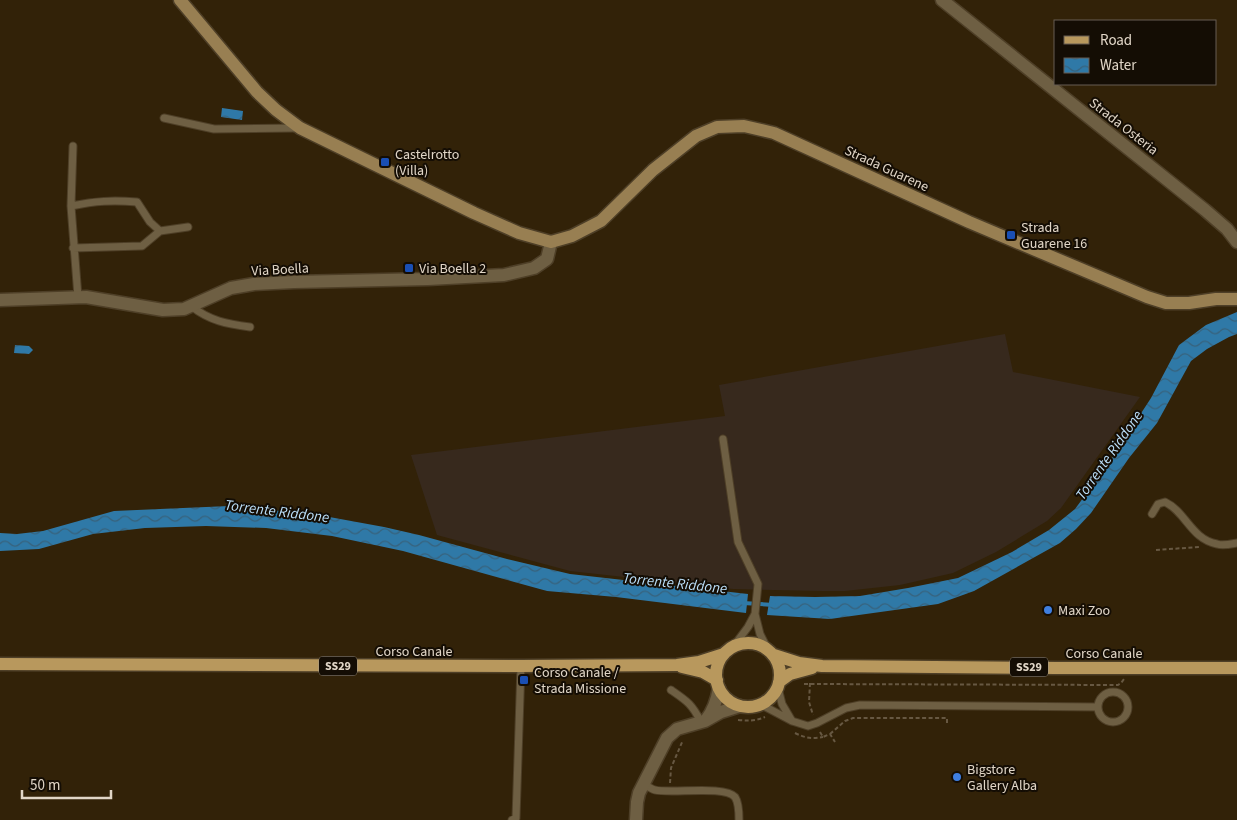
<svg xmlns="http://www.w3.org/2000/svg" width="1237" height="820" font-family="'Source Sans 3',sans-serif">
<style>
.industrial{fill:#37291d}
.water{fill:url(#water-waves)}
.lines{fill:none;stroke-linecap:round;stroke-linejoin:round}
.stream{stroke:#2f79a7;stroke-width:4}
.service-casing{stroke:#4e3f27;stroke-width:9}
.minor-casing{stroke:#4e3f27;stroke-width:15}
.secondary-casing{stroke:#4e3f27;stroke-width:15}
.primary-casing{stroke:#4e3f27;stroke-width:15}
.path{stroke:#675842;stroke-width:2;stroke-dasharray:4 2.5;stroke-linecap:butt}
.service{stroke:#6e5f43;stroke-width:7}
.minor{stroke:#6e5f43;stroke-width:12}
.secondary{stroke:#987f52;stroke-width:12}
.primary{stroke:#b8985d;stroke-width:12}
.transit-dot{fill:#1a4fb4;stroke:#140d04;stroke-width:2}
.shop-dot{fill:#3f7fe0;stroke:#140d04;stroke-width:2}
.labels{text-anchor:middle;stroke-width:4;stroke-linejoin:round;paint-order:stroke}
.shield{fill:#140d04;stroke:#a49a8c;stroke-width:1}
.shield-label{font-size:12px;font-weight:bold;fill:#e1d6c7}
.street-label{font-size:14px;fill:#e1d6c7;stroke:#140d04}
.poi-label{font-size:14px;fill:#e1d6c7;stroke:#140d04;text-anchor:start}
.water-label{font-size:15px;font-style:italic;fill:#bbdff9;stroke:#140d04}
</style>
<defs>
<pattern id="water-waves" width="16" height="10" patternUnits="userSpaceOnUse" patternTransform="scale(1.25)"><rect width="16" height="10" fill="#2f79a7"/><path d="M0 5q4-4 8 0t8 0" fill="none" stroke="#37627c"/></pattern>
</defs>
<rect width="100%" height="100%" fill="#322208"/>
<path class="industrial" d="M1005,334L1013,372L1140,397L1061,508L1047,521L996,552L953,573L900,585L845,591H822L733,589L570,571L437,535L411,455L725,416L719,385Z"/>
<path class="water" d="M222,108L243,111L242,120L221,117Z
M1237,312V334L1229,337L1207,349L1191,361L1157,423L1129,458L1091,513L1076,529L1060,543L974,591L938,604L830,619L767,615L770,596L815,597L860,596L908,588L958,578L1012,552L1049,530L1075,509L1106,467L1151,398L1179,345L1206,325Z
M15,345L29,346L33,350L29,354L14,353Z
M229,506L313,514L384,527L419,535L507,559L570,574L748,594L746,613L616,597L547,591L403,551L332,536L266,528L206,526L145,528L93,534L39,549L0,551V533L17,534L43,531L114,511Z"/>
<g class="lines">
<path class="stream" d="M743,603L774,605"/>
<g class="service-casing">
<path id="service" d="M164,118L214,129L298,128
M73,146L71,206L78,297
M71,206C96,201 112,200 137,202L150,222L160,231
M73,248L142,246L160,231L188,227
M191,306C210,321 227,324 250,327
M723,439L738,542L758,584L755,614
M1152,514L1158,504L1165,502C1186,512 1191,539 1217,544C1223,546 1231,544 1237,543
M733,647L748,627L755,614L760,634L768,650
M671,690C687,701 692,704 701,722
M1098 707a15 15 0 1 1 30 0a15 15 0 1 1-30 0Z
M760,704L792,721L782,704L778,688
M792,721L808,726L817,723L846,708L860,705L1098,707
M644,784C647,786 651,789 655,790C671,794 725,785 735,797C739,803 739,813 739,820
M512,820L516,818L521,666"/>
</g>
<g class="minor-casing">
<path id="minor" d="M942,0L1205,210L1227,229L1237,242
M0,300L86,297L163,310L184,309L231,288L254,284L294,282L428,279L504,275L534,268L547,259L551,242
M706,720C714,710 717,700 719,688
M636,820L637,802L639,793L667,738L677,729L705,721L721,712L740,706"/>
</g>
<g class="secondary-casing">
<path id="secondary" d="M180,0L257,92L276,110L300,128L474,213L519,233L551,242L572,236L601,221L653,170L696,136L717,127L744,126L774,133L969,222L1147,297L1166,303H1189L1216,299H1237"/>
</g>
<g class="primary-casing">
<path id="primary" d="M716 675a32 32 0 1 1 64 0a32 32 0 1 1-64 0Z
M774,655L799,663L822,666L1058,668H1237
M0,664L521,666L677,665L699,662L724,654
M682,667L703,672L717,680
M779,682L790,674L812,668"/>
</g>
<path class="path" d="M1156,550L1199,547
M810,683L809,702L813,715
M804,684L1118,685L1121,683L1124,679
M738,720C748,721 756,721 765,717
M820,732L823,737L830,734L835,742
M795,733C805,738 812,739 823,737
M830,734L845,721L853,718H947V725
M670,783L671,768L683,740"/>
<use href="#service" class="service"/>
<use href="#minor" class="minor"/>
<use href="#secondary" class="secondary"/>
<use href="#primary" class="primary"/>
</g>
<g class="transit-dot">
<rect x="380" y="157" width="10" height="10" rx="2.5"/>
<rect x="1006" y="230" width="10" height="10" rx="2.5"/>
<rect x="404" y="263" width="10" height="10" rx="2.5"/>
<rect x="519" y="675" width="10" height="10" rx="2.5"/>
</g>
<g class="shop-dot">
<circle cx="1048" cy="610" r="5"/>
<circle cx="957" cy="777" r="5"/>
</g>
<g class="labels">
<g class="shield">
<rect x="319" y="656.5" width="38" height="19" rx="4"/>
<rect x="1010" y="657.5" width="38" height="19" rx="4"/>
</g>
<g class="shield-label">
<text x="338" y="670">SS29</text>
<text x="1029" y="671">SS29</text>
</g>
<g class="street-label">
<text transform="translate(1124 126) rotate(38)" y="5">Strada Osteria</text>
<text transform="translate(887 168) rotate(25)" y="5">Strada Guarene</text>
<text transform="translate(280 269) rotate(-3)" y="5">Via Boella</text>
<text x="414" y="656">Corso Canale</text>
<text x="1104" y="658">Corso Canale</text>
</g>
<g class="poi-label">
<text x="395" y="159">Castelrotto<tspan x="395" dy="16">(Villa)</tspan></text>
<text x="1021" y="232">Strada<tspan x="1021" dy="16">Guarene 16</tspan></text>
<text x="419" y="273">Via Boella 2</text>
<text x="1058" y="615">Maxi Zoo</text>
<text x="534" y="677">Corso Canale /<tspan x="534" dy="16">Strada Missione</tspan></text>
<text x="967" y="774">Bigstore<tspan x="967" dy="16">Gallery Alba</tspan></text>
</g>
<g class="water-label">
<text transform="translate(1109 455) rotate(-55)" y="5">Torrente Riddone</text>
<text transform="translate(277 511) rotate(7)" y="5">Torrente Riddone</text>
<text transform="translate(675 583) rotate(6)" y="5">Torrente Riddone</text>
</g>
</g>
<rect x="1054" y="20" width="162" height="65" fill="#140d04" stroke="#665d52"/>
<rect x="1064" y="36" width="25" height="8" fill="#b8985d" stroke="#665d52"/>
<text x="1100" y="45" font-size="15" fill="#e1d6c7">Road</text>
<rect x="1064" y="58" width="25" height="15" fill="url(#water-waves)" stroke="#665d52"/>
<text x="1100" y="70" font-size="15" fill="#e1d6c7">Water</text>
<path d="M22 790v8h89v-8" fill="none" stroke="#e1d6c7" stroke-width="2.5"/>
<text x="30" y="790" font-size="15" fill="#e1d6c7" stroke="#140d04" stroke-width="4" paint-order="stroke">50 m</text>
</svg>
